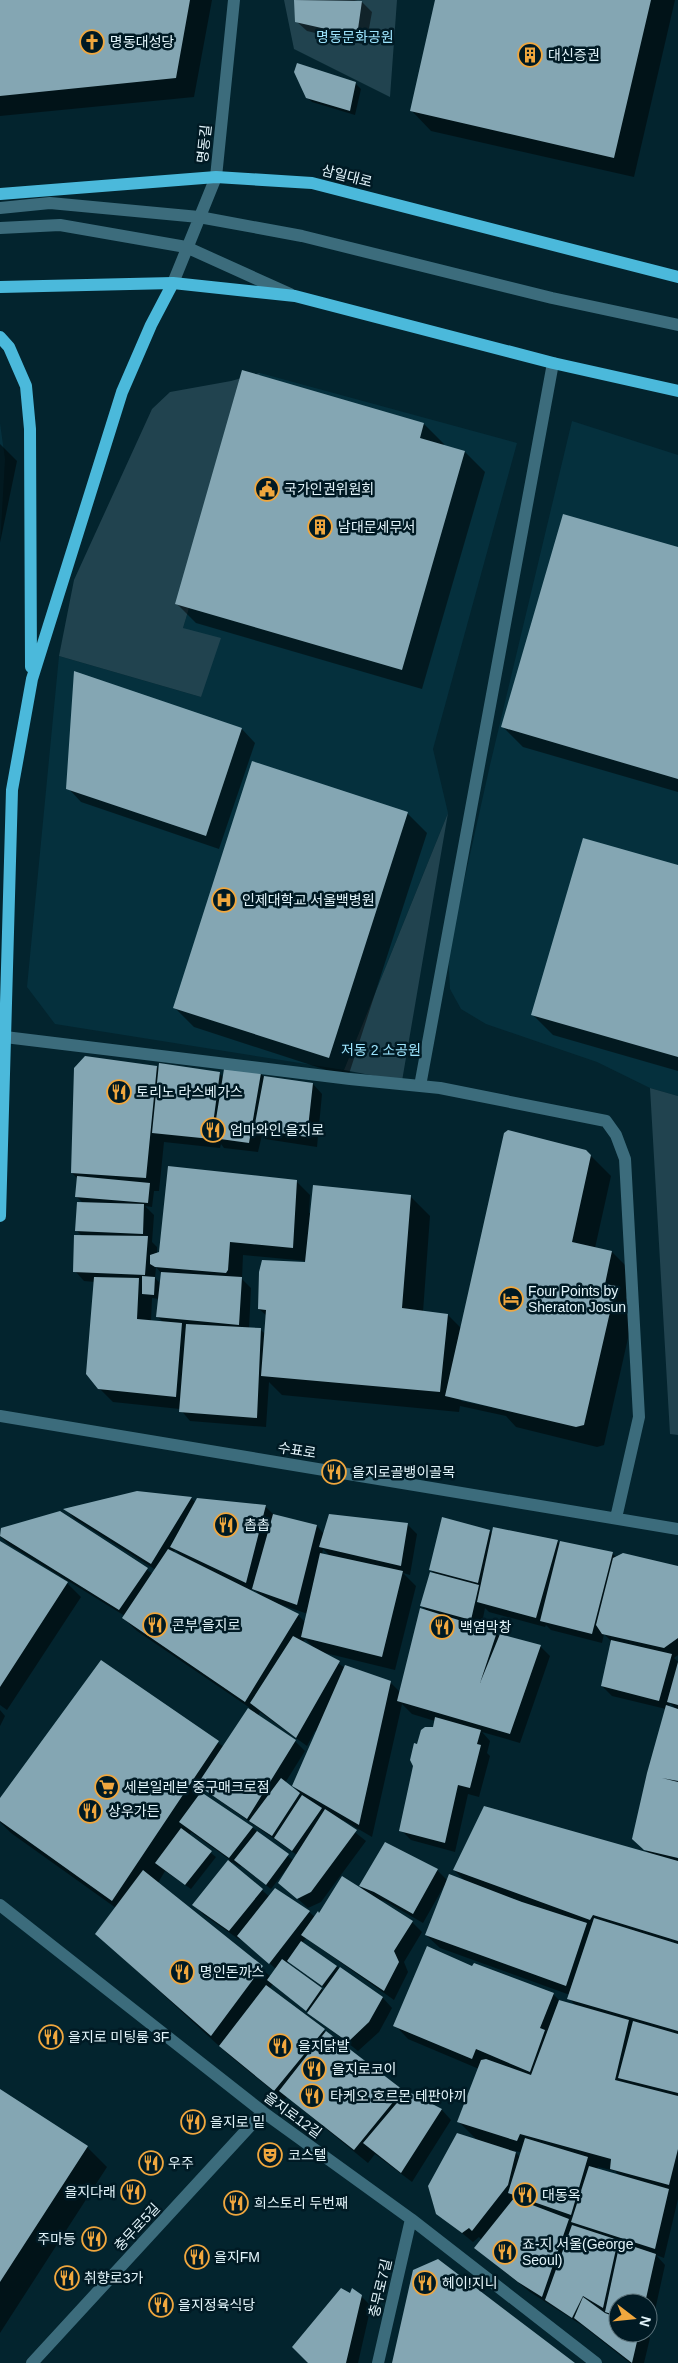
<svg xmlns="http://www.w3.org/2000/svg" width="678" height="2363" font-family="Arial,'Noto Sans KR',sans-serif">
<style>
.built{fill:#05303d}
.green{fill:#21434f}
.shadow{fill:#0007;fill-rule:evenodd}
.building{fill:#84a6b3}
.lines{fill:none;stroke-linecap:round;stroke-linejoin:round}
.minor{stroke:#3c6c7c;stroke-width:12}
.major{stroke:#4bb9db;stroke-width:12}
.labels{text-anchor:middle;stroke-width:5;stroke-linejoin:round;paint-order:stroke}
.park-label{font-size:14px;fill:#9ce4fd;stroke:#001a24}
.poi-label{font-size:14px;fill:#e3f5fb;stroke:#001a24;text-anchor:start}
.street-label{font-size:14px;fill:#e3f5fb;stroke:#001a24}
</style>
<rect width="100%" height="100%" fill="#03242e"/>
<path class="built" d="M260,373L517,443L433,749L448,813L344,1070L55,1024L27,987L59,656L201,697L183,628Z
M572,421L678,455V1096L650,1088L597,1062L486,1024L461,1009L450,989L448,953L490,765Z
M0,423L5,459L0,546Z"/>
<path class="green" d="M284,0H397L390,97L294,49Z
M260,373L183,628L221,638L201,697L59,656L74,580L152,409L170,392L231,381Z
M448,813L402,1081L344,1070Z
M650,1088L678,1096V1435L670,1434Z"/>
<path class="shadow" d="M0,0H212L194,97L0,116Z
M295,0H354L362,2L372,12L366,45L307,31L296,21Z
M437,0H675L634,177L431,131L411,110Z
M298,65L356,84L361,89L355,115L312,102L307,97Z
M424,424L444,444L443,446L465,452L485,472L422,689L196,623L176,603Z
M0,444L17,461L0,543Z
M678,549V792L523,747L503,727Z
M76,673L242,729L255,743L219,849L81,802L68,788Z
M407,813L427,833L348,1077L194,1027L174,1007Z
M678,867V1071L553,1035L533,1015Z
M157,1067L159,1070L219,1073L224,1078L261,1074L265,1078L313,1084L322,1094L317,1147L265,1139L262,1135L258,1152L224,1148L221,1144L220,1148L164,1142L159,1191H154L152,1207L145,1206L154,1215L152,1242L157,1247V1254L296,1181L310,1195L309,1213L410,1196L430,1216L423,1312L448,1315L461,1328L505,1134L586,1151L611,1176L595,1248L612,1252L632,1272L626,1298L635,1307L604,1445L597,1447L516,1427L506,1416L460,1406L459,1412L282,1395L269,1382L266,1427L190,1421L180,1409L113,1402L99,1388L95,1282L84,1281L75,1271L82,1236L77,1231L83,1203L77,1197L78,1179L72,1173ZM243,1255L307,1261L259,1309L267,1316L265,1334L261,1330L249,1329L251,1288L242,1279ZM156,1267L162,1274L161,1284L155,1278ZM152,1298L159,1299L158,1317L163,1322L151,1321ZM461,1398L501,1407V1409L461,1401Z
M191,1498L196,1503L265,1506L275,1516L317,1526L324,1534L407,1524L417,1534L410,1575L403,1573L416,1586L395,1670L321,1652L345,1668L390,1682L401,1693L428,1612L421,1605L435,1574L430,1569L490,1531L493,1535L557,1541L560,1544L612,1553L617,1558L678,1567V1655L674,1658L678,1662V2199L664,2258L656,2255L665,2265L650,2333L648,2303H618V2333H645L650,2338L644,2363H630L583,2326L530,2292L475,2248L482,2240L479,2237L473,2242L437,2213L478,2141L459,2122L479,2069L408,2039L395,2025L473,1967L553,1994L561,2002L576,2006L569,1998L570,1995L440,1948L426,1935L445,1887L444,1886L423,1923L385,1901L376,1899L412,1922L422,1932L404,1962L408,1972L394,2000L306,1938L302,1943L383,1998L392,2008L379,2032L358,2051L273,1984L269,1989L406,2094L407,2093L442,2110L451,2120L412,2182L375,2154L368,2163L287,2097L284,2100L230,2056L97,1934L116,1908L11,1833L0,1822V1800L183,1719L224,1747L250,1708L137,1631L123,1618L125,1616L8,1544L0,1536L2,1529L60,1513L153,1574L156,1570L75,1519L66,1510ZM323,1549L330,1556L322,1555ZM175,1550L182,1557L173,1553ZM251,1589L256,1591L262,1597L250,1591ZM279,1604L308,1614L306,1623L298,1615L279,1606ZM485,1608L489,1612L545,1627L546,1625L551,1630L602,1643L604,1634L612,1642L602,1686L612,1696L666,1709L634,1839L651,1855L454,1870L466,1882L448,1881L437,1870L360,1886L365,1892L315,1917L309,1912L270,1897L231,1864L232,1862L240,1867L241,1866L271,1889L288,1867L289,1868L280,1883L308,1908L321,1902L366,1841L342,1822L343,1820L372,1837L402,1704L412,1714L435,1721L434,1729L418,1746L401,1830L411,1840L455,1852L468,1794L479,1797L490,1756L487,1753L490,1741L482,1732L520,1743L550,1656L540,1646L500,1637L496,1633L481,1628ZM305,1639L313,1647L303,1642ZM670,1703L676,1709L669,1707ZM260,1712L307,1746L315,1731L317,1732L294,1786L302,1796L285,1783L305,1751L295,1741L258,1716ZM203,1789L297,1855L294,1861L253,1828L200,1793ZM191,1832L230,1860L194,1905L204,1915L240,1940L241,1938L276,1969L271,1977L158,1883L165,1871L191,1889L216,1857L189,1836ZM289,1961L326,1989L324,1991L286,1964ZM513,2150L522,2153L520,2157ZM598,2167L615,2171L620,2176L597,2170Z
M0,1542L67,1583L81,1597L7,1710L0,1705Z
M0,1710L5,1716L0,1726Z
M0,2091L87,2147L107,2167L0,2333Z
M351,2295L361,2296L371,2306L358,2363H310Z"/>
<path class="building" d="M0,0H190L176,78L0,96Z
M294,0L362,1L357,36L295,22Z
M435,0H651L614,158L410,111Z
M297,63L356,82L350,111L306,98L294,72Z
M242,370L424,423L420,438L465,451L402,670L175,604Z
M563,514L678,547V779L501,727Z
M74,671L242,728L206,836L66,789Z
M252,761L408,812L329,1058L173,1008Z
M583,838L678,865V1057L531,1015Z
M85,1056L157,1066L146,1178L71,1173L74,1068Z
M159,1063L220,1072L211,1139L152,1133Z
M224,1069L261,1073L249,1143L213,1138Z
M264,1076L313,1083L307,1137L254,1129Z
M508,1130L586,1150L591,1155L572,1242L612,1251L605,1284L616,1286L584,1425L576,1427L445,1396L504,1133Z
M168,1166L297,1180L293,1248L230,1242L228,1270L226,1273L155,1267L150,1264V1255L159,1252Z
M77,1176L150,1183L148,1203L75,1197Z
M313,1185L411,1195L402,1308L448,1314L440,1392L261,1376L266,1310L258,1309L259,1272L262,1260L305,1262Z
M77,1202L144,1204L143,1234L75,1231Z
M74,1235L148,1236L145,1275L73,1272Z
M161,1272L242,1277L239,1325L156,1317Z
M142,1276L155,1277L154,1295L142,1294Z
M94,1277L139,1278L137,1319L182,1323L176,1397L98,1389L86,1374Z
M186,1324L261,1328L257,1418L179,1412Z
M137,1491L192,1497L151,1564L63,1509Z
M197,1498L266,1505L246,1583L170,1547Z
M60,1511L148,1568L119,1610L0,1536L1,1528Z
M273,1514L317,1525L297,1605L252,1589Z
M329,1514L408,1523L401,1566L319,1547Z
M442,1517L490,1530L478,1583L429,1570Z
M493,1527L558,1540L536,1618L477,1602Z
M0,1541L68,1582L0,1687Z
M560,1541L613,1552L592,1634L540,1621Z
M168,1549L299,1614L245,1702L122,1618Z
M320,1553L403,1571L382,1657L301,1637Z
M623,1553L678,1566V1638L664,1648L602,1634L596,1625L613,1558Z
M430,1572L479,1585L471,1620L420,1606Z
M420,1608L497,1632L480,1683L500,1634L541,1645L510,1734L397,1701Z
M293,1636L340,1661L296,1738L250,1703Z
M611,1640L672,1654L659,1701L601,1686Z
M101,1660L219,1741L112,1901L0,1821V1798Z
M678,1662V1705L667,1702Z
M345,1665L391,1681L359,1825L292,1786Z
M666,1705L678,1709V1781L662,1778L678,1782V1858L644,1850L632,1839L647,1773Z
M248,1708L296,1740L247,1819L197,1785Z
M435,1717L481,1730L477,1744L481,1745L470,1788L458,1785L445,1843L399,1831L413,1766L410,1760L414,1743L417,1744L421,1730L425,1727H433Z
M281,1778L300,1793L272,1836L249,1821Z
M201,1792L253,1827L229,1858L179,1822Z
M302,1795L322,1808L292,1851L274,1838Z
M484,1806L678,1861V1941L593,1915L590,1920L453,1870Z
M325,1809L357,1830L311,1892L297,1899L278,1883Z
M181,1828L212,1851L185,1885L155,1863Z
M257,1831L289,1854L266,1885L234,1860Z
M385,1842L438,1869L413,1914L374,1892L359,1886Z
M228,1860L263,1889L229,1931L192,1905Z
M143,1870L263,1966L211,2036L95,1934Z
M449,1874L522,1902L587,1923L566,1986L425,1935Z
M342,1876L413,1921L394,1951L399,1962L384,1991L301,1935L318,1911L319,1913Z
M275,1888L310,1911L269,1964L237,1936Z
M594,1918L678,1944V2031L567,1999Z
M301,1941L337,1966L322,1986L287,1961Z
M427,1946L472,1966L474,1963L554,1993L540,2028L545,2030L530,2072L476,2049L472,2059L393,2026Z
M282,1959L322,1988L306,2011L267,1980Z
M340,1967L383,1997L369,2022L348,2042L307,2013Z
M266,1985L325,2029L274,2091L219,2046Z
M559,2000L629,2020L615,2080L678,2096V2149L669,2185L610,2169L611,2159L520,2134L517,2141L457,2122L481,2060L486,2059L531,2075Z
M633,2021L678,2034V2093L618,2078Z
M326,2031L403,2090L354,2150L279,2091Z
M0,2089L88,2146L0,2282Z
M407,2091L442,2109L401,2173L363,2143Z
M457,2133L516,2152L508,2185L472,2231L469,2228L462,2233L436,2214L428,2186Z
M525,2138L588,2157L571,2215L508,2193Z
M589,2166L669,2189L655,2249L571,2222Z
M514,2198L569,2219L542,2297L518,2282L474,2248Z
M572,2225L618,2240L603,2308L583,2296L572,2318L545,2300Z
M620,2242L656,2254L645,2303H618V2316L605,2312Z
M438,2259L575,2363H392L413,2270Z
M341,2288L350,2293L352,2288L362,2295L346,2363H308L292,2347Z
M583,2297L605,2313L618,2318V2333H639L632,2363L574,2318Z"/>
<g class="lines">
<path class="minor" d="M0,208L50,203L199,217L302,236L552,298L678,325
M0,228L60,225L186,247L290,294
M173,283L216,177L234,0
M5,1037L350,1079L440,1088L606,1121L616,1135L625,1159L639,1417L616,1518
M420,1086L553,363
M0,1416L678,1529
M0,1905L263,2112L411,2219L596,2363
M32,2363L263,2112
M378,2363L411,2219"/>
<path class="major" d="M0,194L216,177L312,183L678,277
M0,287L173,283L295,296L553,363L678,391
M0,337L9,347L26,386L30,429L31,667
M0,1216L12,790L32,679L122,392L151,325L173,283"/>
</g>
<defs>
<g id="church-ring" transform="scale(1.25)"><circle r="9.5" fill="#001a24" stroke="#f0a73e" stroke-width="1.5"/><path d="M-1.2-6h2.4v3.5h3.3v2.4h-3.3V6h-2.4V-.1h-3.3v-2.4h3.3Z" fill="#f0a73e"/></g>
<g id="building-ring" transform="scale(1.25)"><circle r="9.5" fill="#001a24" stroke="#f0a73e" stroke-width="1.5"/><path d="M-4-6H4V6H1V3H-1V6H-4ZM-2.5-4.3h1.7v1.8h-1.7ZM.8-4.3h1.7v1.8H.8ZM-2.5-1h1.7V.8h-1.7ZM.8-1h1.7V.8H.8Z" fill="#f0a73e"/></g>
<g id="civic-ring" transform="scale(1.25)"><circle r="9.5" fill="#001a24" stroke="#f0a73e" stroke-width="1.5"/><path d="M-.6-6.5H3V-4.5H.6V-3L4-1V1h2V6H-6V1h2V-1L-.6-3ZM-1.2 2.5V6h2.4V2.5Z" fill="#f0a73e"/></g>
<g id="hospital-ring" transform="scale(1.25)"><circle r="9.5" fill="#001a24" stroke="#f0a73e" stroke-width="1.5"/><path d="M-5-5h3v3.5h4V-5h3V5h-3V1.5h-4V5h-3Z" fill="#f0a73e"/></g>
<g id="restaurant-ring" transform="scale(1.25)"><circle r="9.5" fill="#001a24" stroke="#f0a73e" stroke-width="1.5"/><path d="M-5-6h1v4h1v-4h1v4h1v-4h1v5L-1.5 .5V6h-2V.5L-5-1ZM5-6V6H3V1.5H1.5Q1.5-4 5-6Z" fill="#f0a73e"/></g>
<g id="hotel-ring" transform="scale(1.25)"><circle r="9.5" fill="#001a24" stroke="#f0a73e" stroke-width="1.5"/><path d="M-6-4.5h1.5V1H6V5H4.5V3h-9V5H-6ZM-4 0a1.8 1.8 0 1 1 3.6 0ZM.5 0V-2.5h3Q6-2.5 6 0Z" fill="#f0a73e"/></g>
<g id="supermarket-ring" transform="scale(1.25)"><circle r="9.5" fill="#001a24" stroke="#f0a73e" stroke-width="1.5"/><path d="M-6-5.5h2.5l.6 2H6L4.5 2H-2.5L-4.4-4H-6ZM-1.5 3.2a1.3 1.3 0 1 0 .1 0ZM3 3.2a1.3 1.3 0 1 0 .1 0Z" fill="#f0a73e"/></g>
<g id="theatre-ring" transform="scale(1.25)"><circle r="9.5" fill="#001a24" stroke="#f0a73e" stroke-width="1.5"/><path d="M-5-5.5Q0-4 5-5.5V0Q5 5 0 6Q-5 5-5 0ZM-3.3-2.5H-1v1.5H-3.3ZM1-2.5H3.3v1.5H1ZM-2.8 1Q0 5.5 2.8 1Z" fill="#f0a73e"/></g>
</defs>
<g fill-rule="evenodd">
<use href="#church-ring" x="92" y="42"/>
<use href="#building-ring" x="530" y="55"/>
<use href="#civic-ring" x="267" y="489"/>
<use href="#building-ring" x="320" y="527"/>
<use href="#hospital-ring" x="224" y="900"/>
<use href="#restaurant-ring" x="119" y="1092"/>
<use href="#restaurant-ring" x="213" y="1130"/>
<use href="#hotel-ring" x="511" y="1299"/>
<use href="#restaurant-ring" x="334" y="1472"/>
<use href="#restaurant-ring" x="226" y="1525"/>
<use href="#restaurant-ring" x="155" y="1625"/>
<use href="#restaurant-ring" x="442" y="1627"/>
<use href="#supermarket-ring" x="107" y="1787"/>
<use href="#restaurant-ring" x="90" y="1811"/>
<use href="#restaurant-ring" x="182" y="1972"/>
<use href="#restaurant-ring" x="51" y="2037"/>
<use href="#restaurant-ring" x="280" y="2046"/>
<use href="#restaurant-ring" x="314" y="2069"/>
<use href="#restaurant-ring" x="312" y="2096"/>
<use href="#restaurant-ring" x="193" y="2122"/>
<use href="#theatre-ring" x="270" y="2155"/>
<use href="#restaurant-ring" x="151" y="2163"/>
<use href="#restaurant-ring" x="133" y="2192"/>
<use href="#restaurant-ring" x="525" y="2195"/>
<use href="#restaurant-ring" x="236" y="2203"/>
<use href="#restaurant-ring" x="94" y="2239"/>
<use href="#restaurant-ring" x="505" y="2252"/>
<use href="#restaurant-ring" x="197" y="2257"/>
<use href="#restaurant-ring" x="67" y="2278"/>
<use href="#restaurant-ring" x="425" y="2283"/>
<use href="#restaurant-ring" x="161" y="2305"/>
</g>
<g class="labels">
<g class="park-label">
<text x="355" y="42">명동문화공원</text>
<text x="381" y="1055">저동 2 소공원</text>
</g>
<g class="poi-label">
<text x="110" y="47">명동대성당</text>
<text x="548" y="60">대신증권</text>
<text x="284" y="494">국가인권위원회</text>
<text x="338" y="532">남대문세무서</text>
<text x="242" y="905">인제대학교 서울백병원</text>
<text x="136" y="1097">토리노 라스베가스</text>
<text x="230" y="1135">엄마와인 을지로</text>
<text x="528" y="1296">Four Points by<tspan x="528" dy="16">Sheraton Josun</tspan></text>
<text x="352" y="1477">을지로골뱅이골목</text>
<text x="244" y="1530">촙촙</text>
<text x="172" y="1630">콘부 을지로</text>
<text x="460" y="1632">백염막창</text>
<text x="124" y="1792">세븐일레븐 중구매크로점</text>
<text x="108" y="1816">상우가든</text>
<text x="200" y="1977">명인돈까스</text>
<text x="68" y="2042">을지로 미팅룸 3F</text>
<text x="298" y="2051">을지닭발</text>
<text x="332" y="2074">을지로코이</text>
<text x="330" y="2101">타케오 호르몬 테판야끼</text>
<text x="210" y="2127">을지로 밑</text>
<text x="288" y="2160">코스텔</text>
<text x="168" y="2168">우주</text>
<text x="116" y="2197" text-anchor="end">을지다래</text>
<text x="542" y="2200">대동옥</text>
<text x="254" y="2208">희스토리 두번째</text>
<text x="76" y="2244" text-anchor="end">주마등</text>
<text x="522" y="2249">죠-지 서울(George<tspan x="522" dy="16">Seoul)</tspan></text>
<text x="214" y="2262">을지FM</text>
<text x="84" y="2283">취향로3가</text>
<text x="442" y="2288">헤이!지니</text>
<text x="178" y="2310">을지정육식당</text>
</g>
<g class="street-label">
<text transform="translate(204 144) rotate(-84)" y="5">명동길</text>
<text transform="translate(347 176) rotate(14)" y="5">삼일대로</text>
<text transform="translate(297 1450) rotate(9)" y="5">수표로</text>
<text transform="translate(293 2115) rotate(36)" y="5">을지로12길</text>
<text transform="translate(137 2227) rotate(-47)" y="5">충무로5길</text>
<text transform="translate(380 2288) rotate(-77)" y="5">충무로7길</text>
</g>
</g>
<g transform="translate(633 2318) rotate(106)"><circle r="24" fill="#001a24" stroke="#5b727a"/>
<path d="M0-4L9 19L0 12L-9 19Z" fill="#f0a73e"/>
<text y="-8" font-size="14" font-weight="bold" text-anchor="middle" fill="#e3f5fb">N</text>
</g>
</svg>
